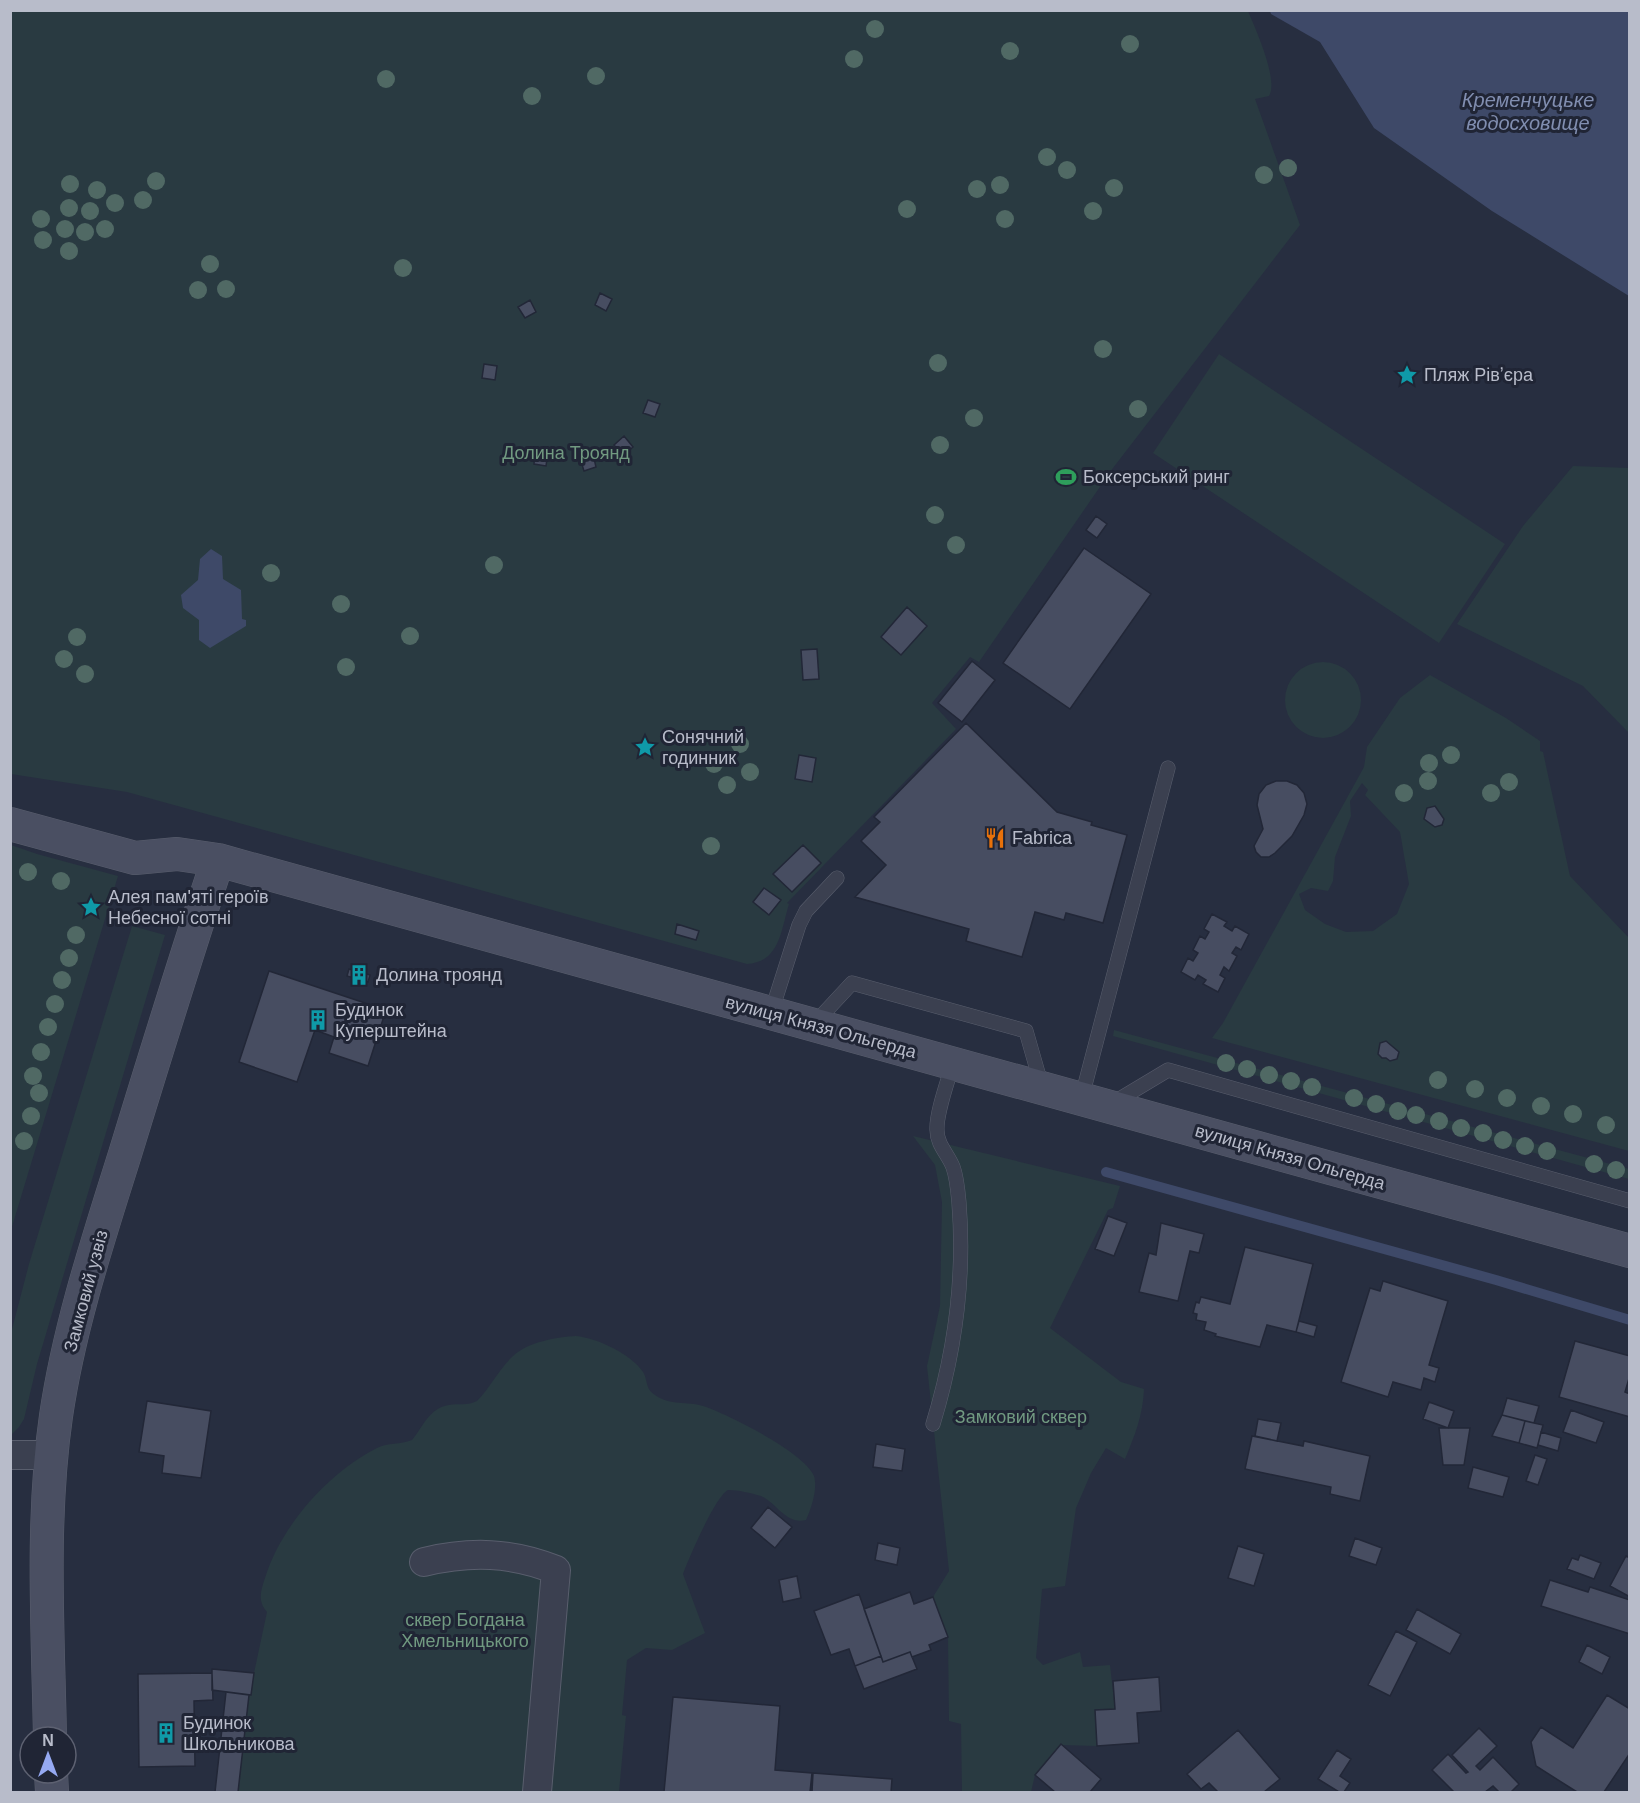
<svg xmlns="http://www.w3.org/2000/svg" width="1640" height="1803" font-family="Arial,sans-serif">
<style>
.green{fill:#293a41;fill-rule:evenodd}
.water{fill:#3e4968}
.lines{fill:none;stroke-linecap:round;stroke-linejoin:round}
.stream{stroke:#3e4968;stroke-width:10}
.building{fill:#474d61;stroke:#222737;stroke-width:1.5}
.lane-casing{stroke:#595e6d;stroke-width:15}
.street-casing{stroke:#595e6d;stroke-width:30}
.secondary-casing{stroke:#595e6d;stroke-width:34}
.lane{stroke:#3b4050;stroke-width:14}
.street{stroke:#3b4050;stroke-width:28}
.secondary{stroke:#4a4f62;stroke-width:33}
.tree{fill:#506964}
.labels{text-anchor:middle;stroke-width:6;stroke-linejoin:round;paint-order:stroke}
.poi-label{font-size:18px;fill:#b8bcca;stroke:#202535;text-anchor:start}
.park-label{font-size:18px;fill:#719a81;stroke:#202535}
.street-label{font-size:18px;fill:#b8bcca;stroke:#202535}
.water-label{font-size:20px;font-style:italic;fill:#818eb0;stroke:#202535}
</style>
<rect width="100%" height="100%" fill="#272e40"/>
<path class="green" d="M10,11H1248C1255,28 1279,80 1269,96L1255,99L1300,225L1113,468L979,662L970,657L932,703L956,729L787,903L789,904C781,930 780,962 747,964L127,792L11,774Z
M1219,354L1505,544L1439,643L1153,453Z
M1573,466L1629,468V738L1628,732L1583,686L1457,624L1523,526Z
M1285 700a38 38 0 1 1 76 0a38 38 0 1 1-76 0Z
M1430,675L1506,718L1540,741V751L1543,752L1570,876L1629,938V1151L1212,1038L1223,1023L1364,767L1367,747L1400,698ZM1362,783L1368,790L1365,795L1400,832L1409,884L1397,914L1373,931L1346,932L1325,924L1305,910L1299,894L1311,888L1328,891L1333,881L1335,857L1351,816L1350,801Z
M11,845L37,854L118,876L11,1230Z
M132,926L165,935L37,1364L24,1419L19,1427L11,1435V1333L29,1264Z
M1114,1030L1629,1169V1179L1113,1036Z
M913,1136L1120,1186L1113,1208L1108,1210L1050,1328L1121,1382L1144,1389C1143,1415 1135,1435 1125,1459L1106,1448L1091,1473L1076,1508L1065,1586L1042,1589L1036,1658L1043,1665L1080,1652L1083,1667L1110,1665L1115,1709L1095,1710L1097,1746L1061,1745L1035,1775L1031,1792H962L961,1724L949,1721L948,1638L933,1597L949,1571L927,1366L940,1306L942,1202L935,1165Z
M576,1336C597,1338 631,1354 643,1372C648,1380 645,1389 655,1395C671,1406 687,1401 703,1406C728,1414 805,1453 814,1476C818,1489 811,1509 806,1520C786,1525 777,1503 761,1496C751,1493 738,1490 728,1490C715,1497 689,1558 683,1574L705,1633L672,1650L646,1648L627,1660L622,1715L626,1716L619,1792H238L249,1695L251,1694L254,1673L267,1612C257,1601 261,1590 265,1578C281,1526 328,1473 377,1448C388,1442 400,1445 412,1440C423,1427 429,1408 449,1405C459,1403 467,1406 477,1401C490,1388 499,1369 513,1356C528,1342 557,1337 576,1336Z"/>
<path class="water" d="M1270,11H1629V296L1492,211L1374,128L1320,42L1271,14Z
M211,549L222,556L223,579L241,590L242,619L246,620V626L210,648L199,640V620L183,608L181,595L198,580L200,559Z"/>
<g class="lines">
<path class="stream" d="M1106,1172L1496,1280L1630,1320"/>
</g>
<path class="building" d="M600,293L612,299L606,311L595,305Z
M530,300L536,312L525,318L518,307Z
M484,364L497,366L495,380L482,378Z
M648,400L660,404L655,417L643,413Z
M624,436L633,447L624,455L614,445Z
M535,450L548,452L546,466L534,464Z
M593,454L596,467L584,471L580,458Z
M1096,516L1107,524L1097,538L1086,530Z
M1084,548L1151,594L1070,709L1003,663Z
M907,607L927,626L901,655L881,637Z
M817,649L819,679L803,680L801,650Z
M972,661L995,680L962,722L938,703Z
M966,723L1057,812L1092,822L1091,825L1127,835L1103,923L1066,913L1064,920L1035,912L1022,957L966,941L969,929L855,897L886,865L861,841L880,822L874,817Z
M799,755L816,758L812,782L795,779Z
M1276,781H1287L1297,785L1304,793L1307,804L1304,815L1292,836L1275,853L1269,857H1261L1256,852L1254,846L1263,829L1257,805L1259,794L1266,785Z
M1435,806L1444,819L1442,825L1435,827L1424,819L1427,808Z
M803,845L821,863L792,892L773,874Z
M764,888L781,900L769,915L753,902Z
M1212,914L1227,922L1224,926L1232,931L1235,926L1249,934L1241,950L1236,947L1232,953L1237,956L1229,971L1224,967L1220,975L1225,978L1218,992L1203,984L1206,980L1198,975L1195,980L1181,972L1188,958L1193,961L1198,953L1193,950L1200,936L1205,939L1209,932L1204,929Z
M677,924L699,931L696,940L675,934Z
M349,969L370,975L368,982L347,976Z
M269,971L386,1010L368,1066L329,1053L334,1037L315,1030L297,1082L239,1062Z
M1386,1041L1399,1052L1397,1059L1390,1061L1386,1058H1382L1378,1054L1380,1043Z
M1108,1216L1127,1223L1114,1256L1095,1249Z
M1161,1223L1204,1234L1199,1253L1190,1251L1178,1301L1139,1292L1149,1253L1156,1255Z
M1245,1247L1313,1264L1296,1332L1267,1325L1260,1347L1215,1336L1216,1334L1204,1330L1206,1322L1196,1320L1197,1314L1193,1313L1196,1302L1199,1303L1201,1297L1230,1304Z
M1383,1281L1448,1301L1429,1365L1439,1368L1435,1382L1424,1378L1421,1390L1393,1382L1388,1397L1341,1382L1370,1288L1380,1291Z
M1299,1321L1317,1326L1314,1337L1296,1332Z
M1575,1341L1630,1356V1375L1625,1392L1630,1394V1417L1559,1397Z
M1507,1398L1539,1406L1534,1423L1502,1415Z
M147,1401L211,1411L201,1478L162,1473L164,1456L139,1452Z
M1429,1402L1454,1411L1448,1428L1423,1419Z
M1571,1410L1604,1422L1596,1443L1563,1432Z
M1502,1415L1525,1421L1519,1443L1492,1436Z
M1258,1419L1281,1423L1277,1441L1255,1436Z
M1525,1421L1543,1425L1537,1448L1519,1443Z
M1439,1428H1470L1464,1465H1443Z
M1541,1432L1561,1438L1558,1451L1538,1445Z
M1252,1436L1303,1446L1304,1441L1370,1456L1360,1501L1330,1494L1331,1487L1245,1469Z
M876,1444L905,1449L902,1471L873,1467Z
M1535,1455L1547,1459L1538,1485L1526,1481Z
M1473,1467L1509,1477L1503,1497L1468,1488Z
M768,1507L792,1527L775,1548L751,1528Z
M1355,1538L1382,1548L1376,1565L1349,1556Z
M878,1543L900,1548L897,1565L875,1560Z
M1238,1546L1264,1554L1254,1586L1228,1578Z
M1580,1555L1601,1563L1594,1579L1567,1569L1572,1558L1578,1560Z
M1626,1556L1630,1558V1597L1610,1586Z
M797,1576L801,1598L783,1602L779,1580Z
M1550,1580L1588,1592L1590,1587L1630,1600V1634L1541,1606Z
M910,1592L914,1604L933,1597L948,1637L929,1645L931,1650L912,1657L910,1652L883,1662L864,1609Z
M859,1594L881,1656L855,1666L849,1649L831,1655L814,1611Z
M1417,1609L1461,1634L1450,1654L1406,1630Z
M1396,1631L1417,1642L1390,1696L1368,1685Z
M1587,1645L1610,1657L1602,1674L1579,1662Z
M910,1652L917,1669L864,1689L855,1666L881,1656L883,1662Z
M212,1669L254,1673L251,1695L212,1690Z
M212,1673L213,1700L194,1701L195,1766L139,1767L138,1674Z
M1159,1677L1161,1711L1137,1713L1139,1743L1097,1746L1095,1710L1115,1709L1113,1681Z
M226,1692L249,1695L238,1792H215Z
M1607,1695L1630,1709V1753L1604,1792H1577L1536,1766L1531,1742L1541,1727L1573,1748Z
M673,1697L780,1706L775,1770L812,1773L810,1792H664Z
M1479,1728L1497,1746L1476,1766L1480,1770L1493,1757L1519,1784L1511,1792H1499L1493,1786L1485,1792H1454L1432,1770L1448,1754L1466,1773L1468,1772L1452,1755Z
M1238,1730L1280,1779L1264,1792H1218L1209,1783L1201,1789L1187,1774Z
M1061,1744L1101,1779L1090,1792H1055L1035,1775Z
M1337,1750L1351,1759L1340,1776L1350,1783L1344,1792H1339L1318,1779Z
M813,1773L892,1779L891,1792H812Z"/>
<g class="lines">
<g class="lane-casing">
<path id="lane" d="M771,1013L799,925L806,911L837,878
M813,1025L852,983L1026,1031L1042,1087
M1081,1100L1168,768
M1113,1103L1168,1070L1630,1201
M933,1424C955,1352 965,1279 959,1203C958,1192 957,1178 953,1167C948,1154 937,1145 937,1130C936,1113 948,1081 953,1063"/>
</g>
<g class="street-casing">
<path id="street" d="M10,1455H52
M424,1562C470,1551 512,1552 556,1570L537,1792"/>
</g>
<g class="secondary-casing">
<path id="secondary" d="M10,824L135,858L177,854L218,860L1630,1251
M50,1737C48,1632 41,1520 56,1416C69,1327 98,1240 125,1154C155,1056 185,958 218,860
M51,1773L52,1792"/>
</g>
<use href="#lane" class="lane"/>
<use href="#street" class="street"/>
<use href="#secondary" class="secondary"/>
</g>
<g class="tree">
<circle cx="875" cy="29" r="9"/>
<circle cx="1130" cy="44" r="9"/>
<circle cx="1010" cy="51" r="9"/>
<circle cx="854" cy="59" r="9"/>
<circle cx="596" cy="76" r="9"/>
<circle cx="386" cy="79" r="9"/>
<circle cx="532" cy="96" r="9"/>
<circle cx="1047" cy="157" r="9"/>
<circle cx="1288" cy="168" r="9"/>
<circle cx="1067" cy="170" r="9"/>
<circle cx="1264" cy="175" r="9"/>
<circle cx="156" cy="181" r="9"/>
<circle cx="70" cy="184" r="9"/>
<circle cx="1000" cy="185" r="9"/>
<circle cx="1114" cy="188" r="9"/>
<circle cx="977" cy="189" r="9"/>
<circle cx="97" cy="190" r="9"/>
<circle cx="143" cy="200" r="9"/>
<circle cx="115" cy="203" r="9"/>
<circle cx="69" cy="208" r="9"/>
<circle cx="907" cy="209" r="9"/>
<circle cx="90" cy="211" r="9"/>
<circle cx="1093" cy="211" r="9"/>
<circle cx="41" cy="219" r="9"/>
<circle cx="1005" cy="219" r="9"/>
<circle cx="65" cy="229" r="9"/>
<circle cx="105" cy="229" r="9"/>
<circle cx="85" cy="232" r="9"/>
<circle cx="43" cy="240" r="9"/>
<circle cx="69" cy="251" r="9"/>
<circle cx="210" cy="264" r="9"/>
<circle cx="403" cy="268" r="9"/>
<circle cx="226" cy="289" r="9"/>
<circle cx="198" cy="290" r="9"/>
<circle cx="1103" cy="349" r="9"/>
<circle cx="938" cy="363" r="9"/>
<circle cx="1138" cy="409" r="9"/>
<circle cx="974" cy="418" r="9"/>
<circle cx="940" cy="445" r="9"/>
<circle cx="935" cy="515" r="9"/>
<circle cx="956" cy="545" r="9"/>
<circle cx="494" cy="565" r="9"/>
<circle cx="271" cy="573" r="9"/>
<circle cx="341" cy="604" r="9"/>
<circle cx="410" cy="636" r="9"/>
<circle cx="77" cy="637" r="9"/>
<circle cx="64" cy="659" r="9"/>
<circle cx="346" cy="667" r="9"/>
<circle cx="85" cy="674" r="9"/>
<circle cx="740" cy="744" r="9"/>
<circle cx="1451" cy="755" r="9"/>
<circle cx="1429" cy="763" r="9"/>
<circle cx="714" cy="764" r="9"/>
<circle cx="750" cy="772" r="9"/>
<circle cx="1428" cy="781" r="9"/>
<circle cx="1509" cy="782" r="9"/>
<circle cx="727" cy="785" r="9"/>
<circle cx="1404" cy="793" r="9"/>
<circle cx="1491" cy="793" r="9"/>
<circle cx="711" cy="846" r="9"/>
<circle cx="28" cy="872" r="9"/>
<circle cx="61" cy="881" r="9"/>
<circle cx="76" cy="935" r="9"/>
<circle cx="69" cy="958" r="9"/>
<circle cx="62" cy="980" r="9"/>
<circle cx="55" cy="1004" r="9"/>
<circle cx="48" cy="1027" r="9"/>
<circle cx="41" cy="1052" r="9"/>
<circle cx="1226" cy="1063" r="9"/>
<circle cx="1247" cy="1069" r="9"/>
<circle cx="1269" cy="1075" r="9"/>
<circle cx="33" cy="1076" r="9"/>
<circle cx="1438" cy="1080" r="9"/>
<circle cx="1291" cy="1081" r="9"/>
<circle cx="1312" cy="1087" r="9"/>
<circle cx="1475" cy="1089" r="9"/>
<circle cx="39" cy="1093" r="9"/>
<circle cx="1354" cy="1098" r="9"/>
<circle cx="1507" cy="1098" r="9"/>
<circle cx="1376" cy="1104" r="9"/>
<circle cx="1541" cy="1106" r="9"/>
<circle cx="1398" cy="1111" r="9"/>
<circle cx="1573" cy="1114" r="9"/>
<circle cx="1416" cy="1115" r="9"/>
<circle cx="31" cy="1116" r="9"/>
<circle cx="1439" cy="1121" r="9"/>
<circle cx="1606" cy="1125" r="9"/>
<circle cx="1461" cy="1128" r="9"/>
<circle cx="1483" cy="1133" r="9"/>
<circle cx="1503" cy="1140" r="9"/>
<circle cx="24" cy="1141" r="9"/>
<circle cx="1525" cy="1146" r="9"/>
<circle cx="1547" cy="1151" r="9"/>
<circle cx="1594" cy="1164" r="9"/>
<circle cx="1616" cy="1170" r="9"/>
</g>
<defs>
<g id="sight-bare" transform="scale(1.62)"><path d="M0-6L1.8-2.2L6-1.7L2.9 1.2L3.7 5.4L0 3.3L-3.7 5.4L-2.9 1.2L-6-1.7L-1.8-2.2Z" fill="#0f9aa8" stroke="#202535" stroke-width="2.5" paint-order="stroke"/></g>
<g id="stadium-bare" transform="scale(1.62)"><path d="M0-5a6.5 5 0 1 0 0 10a6.5 5 0 1 0 0-10ZM-3.5-1.8h7v3.6h-7Z" fill="#2e9e5b" stroke="#202535" stroke-width="2.5" paint-order="stroke"/></g>
<g id="restaurant-bare" transform="scale(1.62)"><path d="M-5-6h1v4h1v-4h1v4h1v-4h1v5L-1.5 .5V6h-2V.5L-5-1ZM5-6V6H3V1.5H1.5Q1.5-4 5-6Z" fill="#e8710a" stroke="#202535" stroke-width="2.5" paint-order="stroke"/></g>
<g id="building-bare" transform="scale(1.62)"><path d="M-4-6H4V6H1V3H-1V6H-4ZM-2.5-4.3h1.7v1.8h-1.7ZM.8-4.3h1.7v1.8H.8ZM-2.5-1h1.7V.8h-1.7ZM.8-1h1.7V.8H.8Z" fill="#0f9aa8" stroke="#202535" stroke-width="2.5" paint-order="stroke"/></g>
</defs>
<g fill-rule="evenodd">
<use href="#sight-bare" x="1407" y="375"/>
<use href="#stadium-bare" x="1066" y="477"/>
<use href="#sight-bare" x="645" y="747"/>
<use href="#restaurant-bare" x="995" y="838"/>
<use href="#sight-bare" x="91" y="907"/>
<use href="#building-bare" x="359" y="975"/>
<use href="#building-bare" x="318" y="1020"/>
<use href="#building-bare" x="166" y="1733"/>
</g>
<g class="labels">
<g class="poi-label">
<text x="1424" y="381">Пляж Рівʼєра</text>
<text x="1083" y="483">Боксерський ринг</text>
<text x="662" y="743">Сонячний<tspan x="662" dy="21">годинник</tspan></text>
<text x="1012" y="844">Fabrica</text>
<text x="108" y="903">Алея пам'яті героїв<tspan x="108" dy="21">Небесної сотні</tspan></text>
<text x="376" y="981">Долина троянд</text>
<text x="335" y="1016">Будинок<tspan x="335" dy="21">Куперштейна</tspan></text>
<text x="183" y="1729">Будинок<tspan x="183" dy="21">Школьникова</tspan></text>
</g>
<g class="park-label">
<text x="566" y="459">Долина Троянд</text>
<text x="1021" y="1423">Замковий сквер</text>
<text x="465" y="1626">сквер Богдана<tspan x="465" dy="21">Хмельницького</tspan></text>
</g>
<g class="street-label">
<text transform="translate(821 1027) rotate(15)" y="6">вулиця Князя Ольгерда</text>
<text transform="translate(1290 1157) rotate(16)" y="6">вулиця Князя Ольгерда</text>
<text transform="translate(86 1291) rotate(-75)" y="6">Замковий узвіз</text>
</g>
<g class="water-label">
<text x="1528" y="107">Кременчуцьке<tspan x="1528" dy="23">водосховище</tspan></text>
</g>
</g>
<rect width="1640" height="1803" fill="none" stroke="#b8bcca" stroke-width="24"/>
<g transform="translate(48 1755)"><circle r="28" fill="#202535" stroke="#5d6171" stroke-width="1.5"/>
<path d="M0-4.5L10 22L0 15L-10 22Z" fill="#95a9f2"/>
<text y="-9" font-size="16" font-weight="bold" text-anchor="middle" fill="#b8bcca">N</text>
</g>
</svg>
